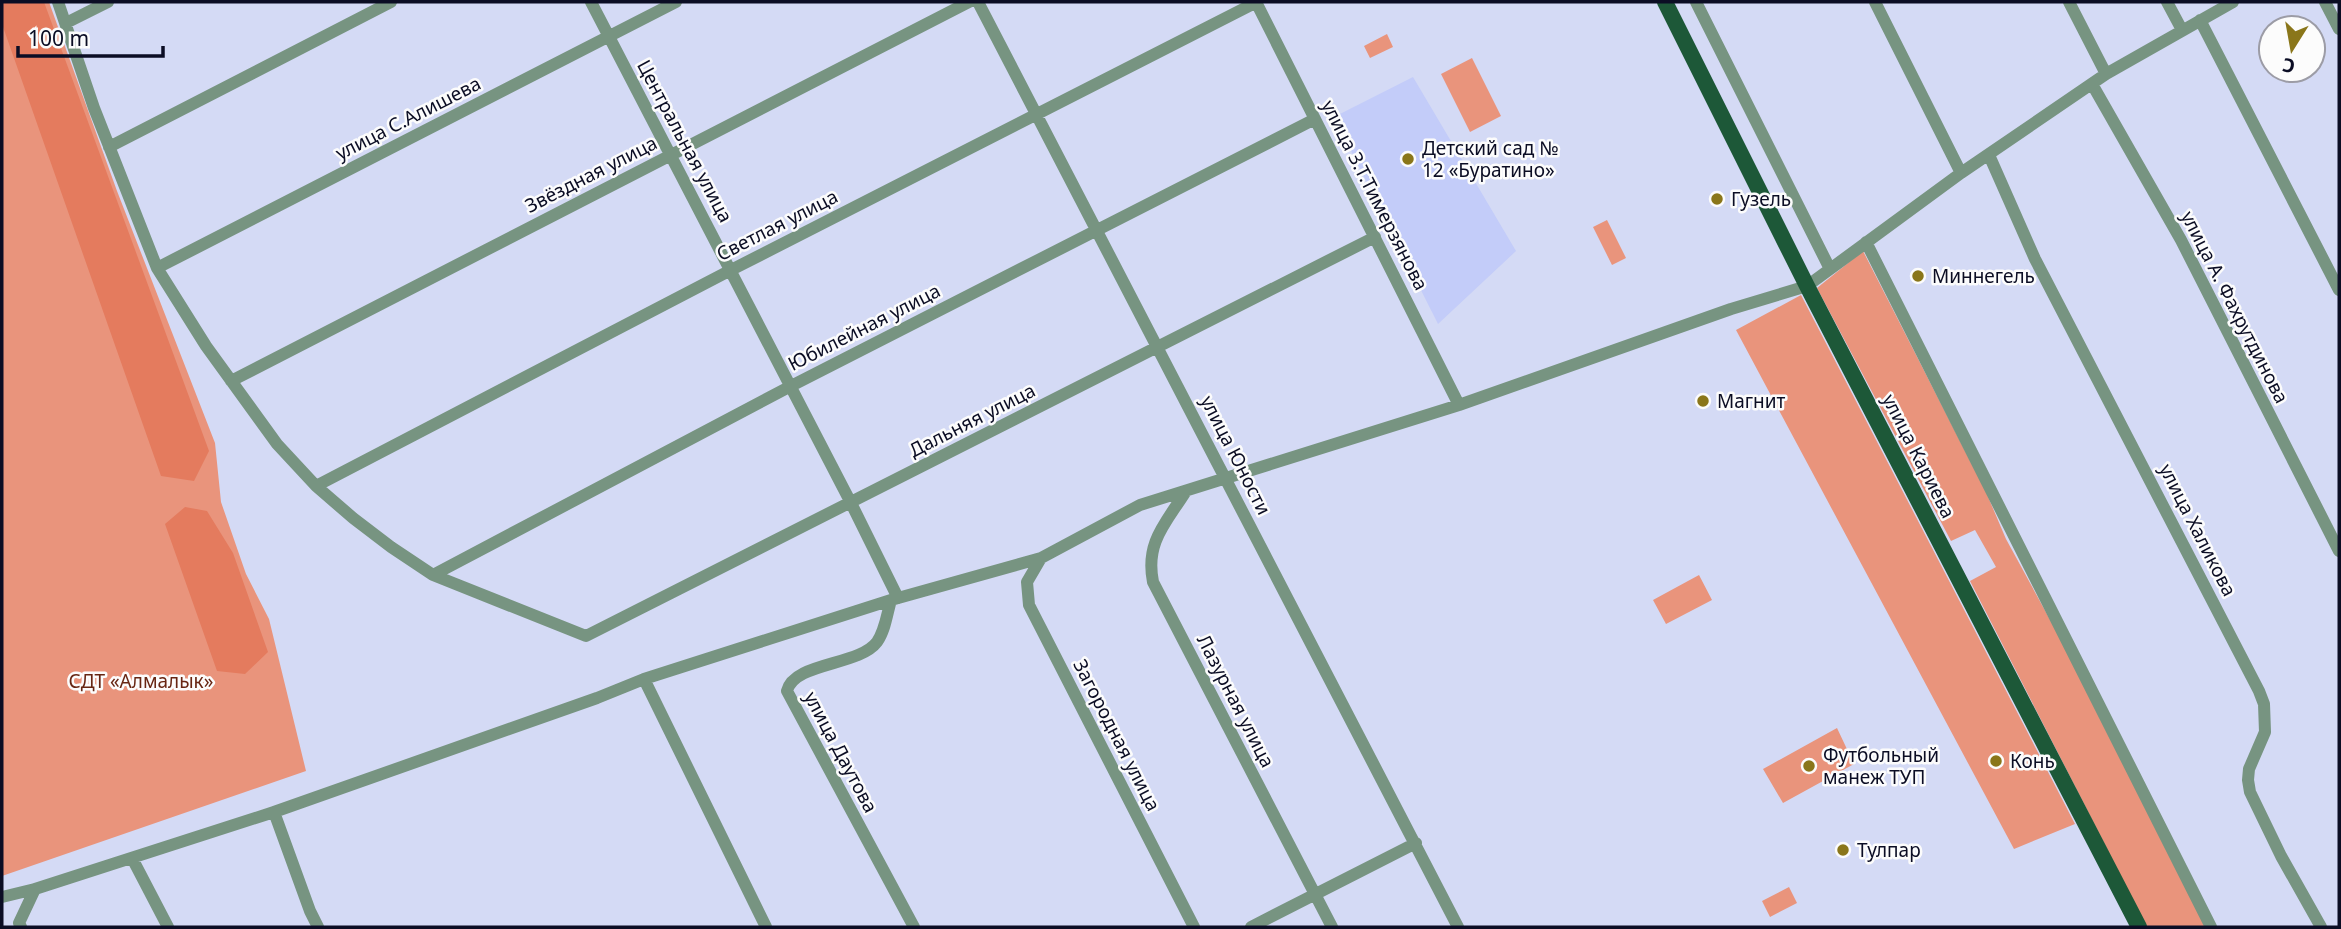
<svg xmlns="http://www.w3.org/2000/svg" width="2341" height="929" font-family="'Noto Sans',sans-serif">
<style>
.built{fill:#c3ccf9}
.green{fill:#e9947c}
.forest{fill:#e47b5e}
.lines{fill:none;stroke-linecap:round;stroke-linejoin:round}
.minor{stroke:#779481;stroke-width:12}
.major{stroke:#1d5838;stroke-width:16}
.poi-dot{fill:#8a761a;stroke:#fcfcfc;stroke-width:2.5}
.labels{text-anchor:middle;stroke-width:5;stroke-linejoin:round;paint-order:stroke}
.street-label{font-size:19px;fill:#0b0d24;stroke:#fcfcfc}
.poi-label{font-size:19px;fill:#0b0d24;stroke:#fcfcfc;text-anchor:start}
.park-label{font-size:19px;fill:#682613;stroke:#fcfcfc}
</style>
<rect width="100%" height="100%" fill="#d4daf5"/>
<path class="built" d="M1413,77L1516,251L1438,324L1334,117Z"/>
<path class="green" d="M2,2H49L117,191L215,443L221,502L246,574L269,619L306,771L2,876Z
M1387,34L1393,47L1370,58L1364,46Z
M1472,58L1501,116L1470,132L1441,74Z
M1607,220L1626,258L1612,265L1593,227Z
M1863,251L1986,492L2006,539L2060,638L2208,927H2147L1970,581L1996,567L1975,530L1951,541L1817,288Z
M1801,295L2075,824L2014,849L1736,330Z
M1699,575L1712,600L1666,624L1653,600Z
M1837,728L1854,764L1783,803L1763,769Z
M1789,887L1797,903L1770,917L1762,901Z"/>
<path class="forest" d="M2,2H44L209,451L194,481L161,476L2,24Z
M185,507L207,511L233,553L268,652L245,674L217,671L165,524Z"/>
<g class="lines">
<path class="minor" d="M58,2L94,108L157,268L206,346L277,444L316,486L353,518L391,547L433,575L586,636L1375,237
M591,2L851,503L898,598
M978,2L1458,927
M1256,2L1459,405
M1696,2L1830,269
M1875,2L1961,173
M2069,2L2106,74
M2167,2L2182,30
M2325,2L2339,29
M2200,20L2339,290
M66,23L108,2
M2092,84L2181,240L2339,551
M109,147L391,2
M1989,155L2035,259L2259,691L2264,704L2265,732L2249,769L2248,780L2250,792L2281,856L2321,927
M1866,242L2211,927
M157,268L676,2
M231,381L969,2
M316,486L731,270L1257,2
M1186,491C1166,523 1145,542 1153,582L1332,927
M1041,558L1027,582L1029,605L1194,927
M433,575L791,386L1315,119
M891,600C887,614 885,631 877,642C859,666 794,662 787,691L914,927
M644,679L766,927
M274,812L310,911L318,927
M132,858L168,927
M2,897L35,889L274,812L597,698L644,679L891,600L1041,558L1140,505L1459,405L1731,309L1807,286L1961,173L2106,74L2233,2
M21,927L19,923L35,889
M1251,927L1416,843"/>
<path class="major" d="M1665,2L1807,286L2139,927"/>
</g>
<g class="poi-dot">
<circle cx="1408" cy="159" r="7"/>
<circle cx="1717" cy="199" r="7"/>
<circle cx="1918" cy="276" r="7"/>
<circle cx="1703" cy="401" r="7"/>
<circle cx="1996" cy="761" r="7"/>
<circle cx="1809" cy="766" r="7"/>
<circle cx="1843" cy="850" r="7"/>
</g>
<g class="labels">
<g class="street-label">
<text transform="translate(408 118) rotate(-27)" y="7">улица С.Алишева</text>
<text transform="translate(685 141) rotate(62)" y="7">Центральная улица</text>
<text transform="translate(591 174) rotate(-27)" y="7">Звёздная улица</text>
<text transform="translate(1375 195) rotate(63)" y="7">улица З.Т.Тимерзянова</text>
<text transform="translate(777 225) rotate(-27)" y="7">Светлая улица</text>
<text transform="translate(2235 307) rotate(63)" y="7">улица А. Фахрутдинова</text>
<text transform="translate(864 327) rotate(-27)" y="7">Юбилейная улица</text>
<text transform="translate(972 420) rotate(-27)" y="7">Дальняя улица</text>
<text transform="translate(1236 455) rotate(63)" y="7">улица Юности</text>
<text transform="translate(1919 456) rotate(63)" y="7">улица Кариева</text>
<text transform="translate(2198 530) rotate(63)" y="7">улица Халикова</text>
<text transform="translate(1236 701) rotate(63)" y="7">Лазурная улица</text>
<text transform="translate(1117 735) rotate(63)" y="7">Загородная улица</text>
<text transform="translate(841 752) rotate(62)" y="7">улица Даутова</text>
</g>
<g class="poi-label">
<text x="1422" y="155">Детский сад №<tspan x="1422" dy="22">12 «Буратино»</tspan></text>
<text x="1731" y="206">Гузель</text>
<text x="1932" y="283">Миннегель</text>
<text x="1717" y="408">Магнит</text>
<text x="1823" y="762">Футбольный<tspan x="1823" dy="22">манеж ТУП</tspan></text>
<text x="2010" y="768">Конь</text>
<text x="1857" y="857">Тулпар</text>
</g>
<g class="park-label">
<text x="141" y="688">СДТ «Алмалык»</text>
</g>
</g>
<rect width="2341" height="929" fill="none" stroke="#0b0d24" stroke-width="7"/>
<g transform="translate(2292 49) rotate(191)"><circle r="33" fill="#fcfcfc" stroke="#9c9ca6" stroke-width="2"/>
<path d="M0-5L12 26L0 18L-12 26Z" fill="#8a761a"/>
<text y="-10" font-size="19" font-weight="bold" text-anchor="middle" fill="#0b0d24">С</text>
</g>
<path d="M18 46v10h145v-10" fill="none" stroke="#0b0d24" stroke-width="3.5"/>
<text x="28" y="46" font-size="21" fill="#0b0d24" stroke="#fcfcfc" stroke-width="5" paint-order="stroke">100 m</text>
</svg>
